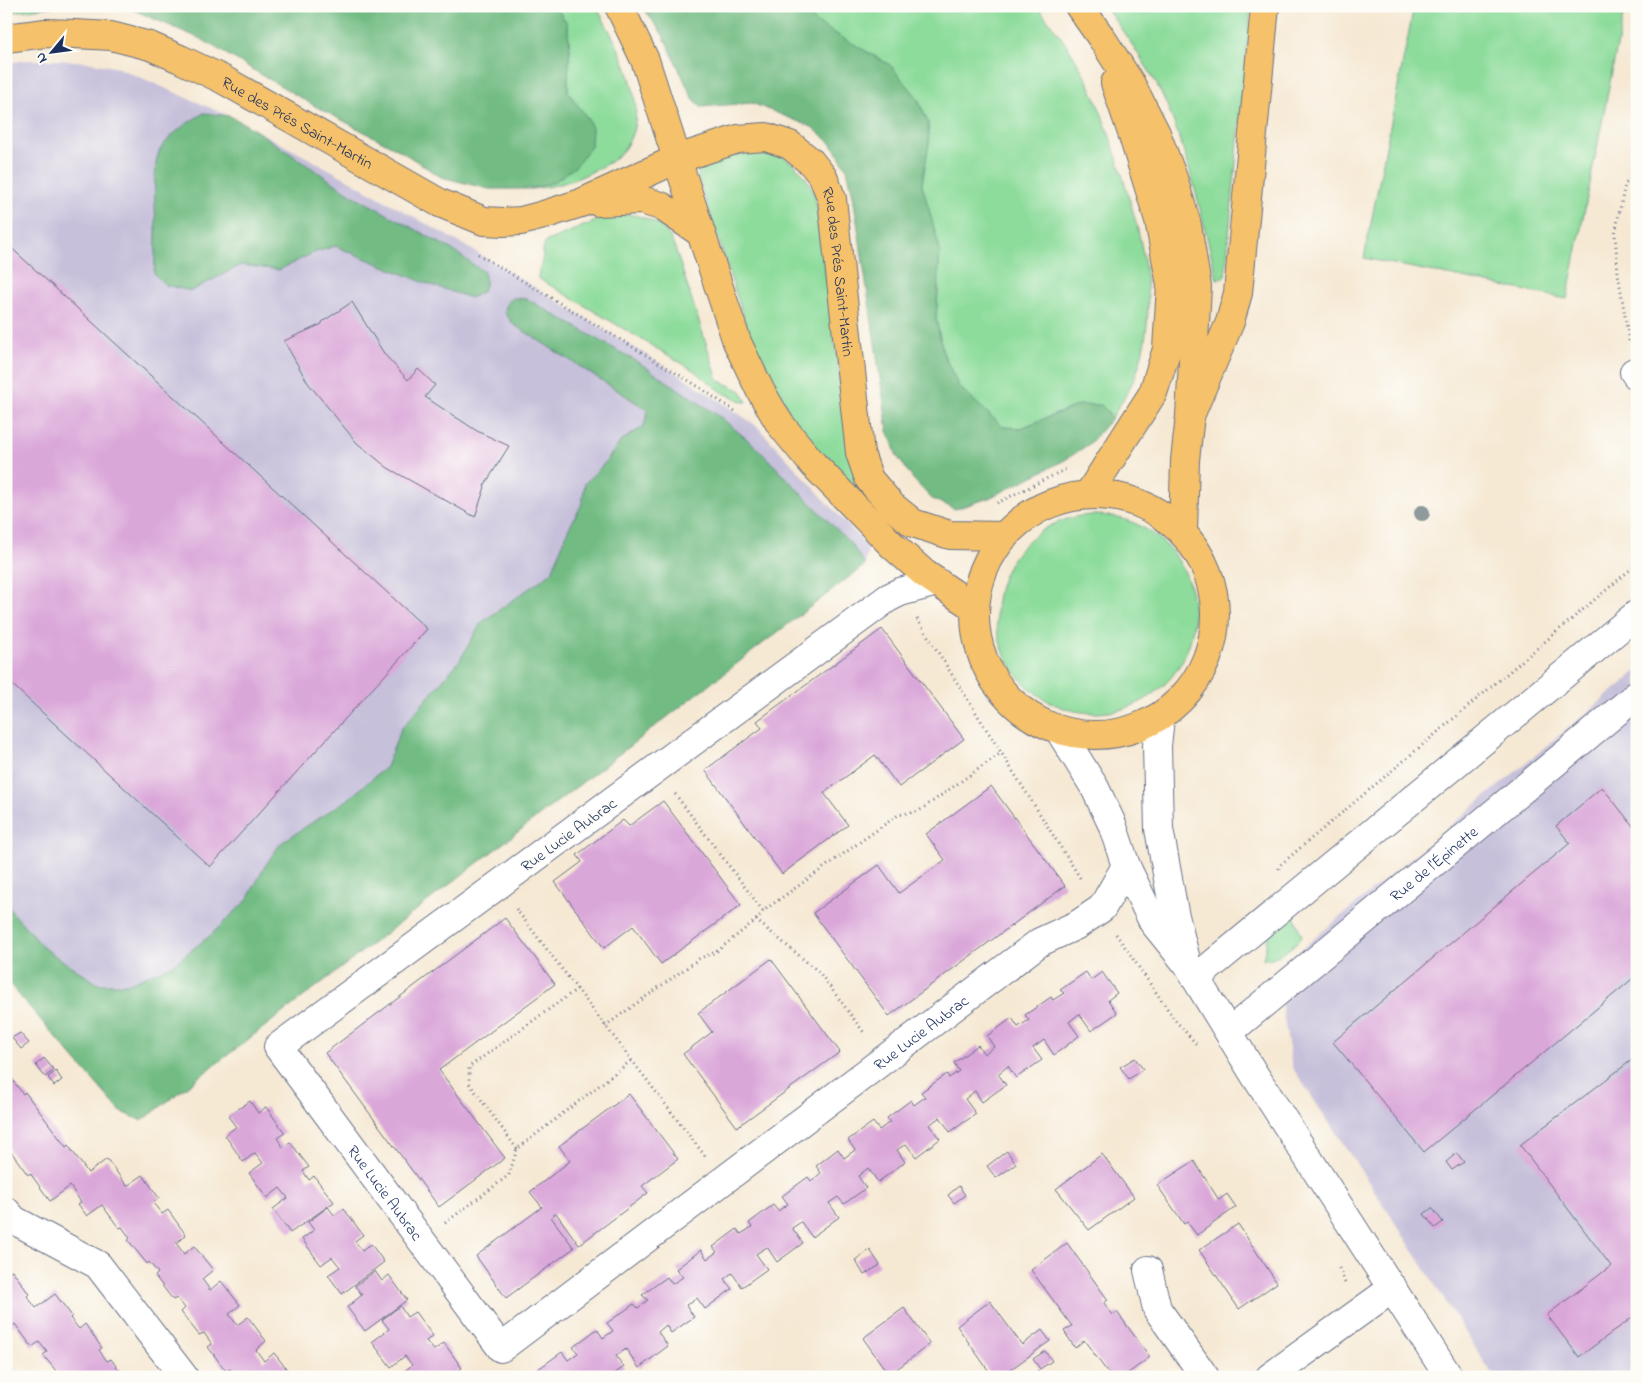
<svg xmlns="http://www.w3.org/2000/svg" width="1643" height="1383" font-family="'Indie Flower',sans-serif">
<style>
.industrial{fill:#c6c0da}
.green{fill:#8ddc9b;stroke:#54867c}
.forest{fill:#72bc83;stroke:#467670}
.building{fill:#daa7d9}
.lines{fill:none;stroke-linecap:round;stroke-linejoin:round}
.minor-casing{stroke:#687087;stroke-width:30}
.major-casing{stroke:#687087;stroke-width:30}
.highway-casing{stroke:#687087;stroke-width:30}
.path{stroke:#687087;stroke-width:3;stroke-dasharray:1 4;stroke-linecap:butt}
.minor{stroke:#fff;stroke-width:28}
.major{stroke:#f5c16b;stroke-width:28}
.highway{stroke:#f5c16b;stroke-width:28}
.tree{fill:#8e9a9b}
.labels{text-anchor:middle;stroke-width:4;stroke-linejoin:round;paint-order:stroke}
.street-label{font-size:16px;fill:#1b2f5e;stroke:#fdfcf7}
</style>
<rect width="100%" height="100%" fill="#fdfcf7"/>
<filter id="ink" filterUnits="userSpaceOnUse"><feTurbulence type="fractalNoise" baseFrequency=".02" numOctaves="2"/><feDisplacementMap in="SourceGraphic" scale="10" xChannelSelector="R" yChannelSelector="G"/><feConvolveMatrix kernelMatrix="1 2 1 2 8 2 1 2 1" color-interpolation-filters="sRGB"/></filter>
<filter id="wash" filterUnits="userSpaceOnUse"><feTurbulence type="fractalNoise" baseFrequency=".0096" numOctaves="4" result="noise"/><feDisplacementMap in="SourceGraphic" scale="20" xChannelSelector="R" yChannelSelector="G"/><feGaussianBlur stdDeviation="1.12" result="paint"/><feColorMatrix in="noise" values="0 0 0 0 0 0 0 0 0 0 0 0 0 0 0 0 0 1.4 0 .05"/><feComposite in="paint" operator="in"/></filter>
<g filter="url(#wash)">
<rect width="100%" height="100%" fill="#f6e9d4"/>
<path class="industrial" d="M29,60H59L87,62L119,68L229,116L338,174L483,256L691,382L757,426L868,547L865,565L120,1111L6,980V63Z
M1637,671V1377H1494L1385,1207L1292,1067L1276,970Z"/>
<path class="green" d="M10,6H57L12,12Z
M555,6H596C617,45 655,107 624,149C617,159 607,164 597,169C575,181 555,187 531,189L554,182L577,105L568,92V76L570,49L567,23Z
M801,6H1037C1052,25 1067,44 1079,65C1097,97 1109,133 1120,168C1140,232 1160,298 1139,365C1134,384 1121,402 1111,419L1107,411L1079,405L1021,428L1002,427L959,387L943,353L936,319L939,280L929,213L921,184L929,143L928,122L916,96L890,65L816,23Z
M1105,6H1251L1225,277L1217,279C1203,222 1191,164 1169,110C1154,73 1128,39 1105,6Z
M1414,6H1625L1567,299L1364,258Z
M748,150C754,150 762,149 768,151C791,157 807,174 815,196L840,382L860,486L856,490L853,489C835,469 816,449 799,428C778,401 762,368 750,337L699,180L697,166Z
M627,214C642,216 662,222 670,237C672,241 673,245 675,248L718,380L741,391L747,402H743L722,392L693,370L538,278C538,271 541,267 542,261C544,253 541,248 547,241L603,218Z
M996 614a99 99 0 1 1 198 0a99 99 0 1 1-198 0Z
M1292,910L1302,936C1293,948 1278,958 1263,960L1268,936Z"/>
<path class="forest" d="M124,6H555L567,23L570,49L568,76V92L588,119L592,128L591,146L576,166L554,182L531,189H489L441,177L399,150L313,105L201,39Z
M642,6H801L817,23L890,65L916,96L928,122L929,143L922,184L940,250L936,319L943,353L959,387L1003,427L1021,428L1079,405H1101L1107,411L1111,419L1089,444L1065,460L989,498L955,509L932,499L913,479L897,456L888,431L853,195L847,169L831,143L812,127L752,103L701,107L692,97L663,35Z
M204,113L230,116L252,128L352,195L451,249L484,272L486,281L483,291L471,298L425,283L335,246L313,253L279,270L241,265L191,291L165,285L154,274C155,260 156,246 156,232C156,212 151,166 160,150C170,134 188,122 204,113Z
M513,298L527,299L641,364L719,416L755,446L852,545L865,565L142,1121L120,1111L6,980V905L45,949L98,984H127L172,965L211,935L247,900L265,866L281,843L328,812L346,801L386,767L401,729L460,660L481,623L552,572L568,530L582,504L585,483L604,464L621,441L644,426L648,410L513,324L505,313L506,304Z"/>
<g id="blocks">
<path class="building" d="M6,243L427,629L210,867L6,679Z
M352,302L385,355L408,380L418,369L435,385L425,397L477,431L509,446L484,486L485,487L475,517L388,468L357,443L308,383L284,341L322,324V322Z
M882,629L964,739L899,787L875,755L824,793L848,825L782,874L705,770L762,728L757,721Z
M991,786L1065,886L889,1016L813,913L879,865L899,893L945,860L926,834Z
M1602,787L1637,831V975L1424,1152L1333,1042L1570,843L1556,826Z
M663,801L741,905L661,964L633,926L604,948L555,882L582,862L577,855L623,820L629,826Z
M505,918L555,984L439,1070L505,1158L439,1207L325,1053Z
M771,959L840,1052L737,1127L683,1054L712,1032L698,1013Z
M1086,972L1091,980L1102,972L1117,993L1108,1000L1117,1013L1091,1031L1079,1014L1069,1022L1079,1036L1054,1055L1044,1040L1033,1048L1042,1060L1016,1078L1008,1066L998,1074L1006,1085L982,1102L975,1091L965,1099L976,1114L950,1132L940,1117L929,1125L940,1139L916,1157L906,1144L897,1150L905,1162L878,1182L868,1168L858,1176L866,1188L844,1204L838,1197L829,1203L839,1217L812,1237L801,1222L792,1228L803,1243L777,1262L767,1247L756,1254L767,1269L742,1287L732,1273L724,1279L732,1289L705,1309L697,1298L686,1305L694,1317L671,1333L666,1325L658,1332L668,1346L639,1368L626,1349L616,1356L624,1367L610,1377H538L534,1372L562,1352L568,1360L578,1353L573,1347L597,1329L603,1338L613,1331L607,1323L634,1304L638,1308L648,1300L642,1295L667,1277L672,1284L683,1277L676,1269L701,1250L707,1259L717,1252L713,1247L737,1229L741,1234L752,1227L749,1223L773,1205L778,1211L788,1204L782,1196L808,1177L811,1181L821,1173L816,1166L838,1149L844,1158L855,1150L848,1140L873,1122L879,1130L890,1122L887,1118L911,1100L914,1105L925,1097L921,1092L947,1074L949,1078L959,1071L954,1063L978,1045L984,1054L994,1047L987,1036L1012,1018L1018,1027L1029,1020L1025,1015L1051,997L1053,1000L1064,993L1060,990Z
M20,1033L29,1043L21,1049L12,1038Z
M1637,1056V1314L1579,1357L1547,1315L1611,1266L1520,1145Z
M44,1058L54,1070L45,1077L36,1065Z
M1135,1058L1143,1069L1129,1079L1120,1067Z
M6,1071L23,1094L25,1092L66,1147L68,1145L88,1173L107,1159L127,1186L143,1175L159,1198L153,1203L162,1214L168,1210L186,1235L176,1243L184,1254L194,1246L213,1270L202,1279L210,1290L221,1281L240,1305L229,1314L237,1325L248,1317L266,1341L256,1350L264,1361L274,1353L293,1377H236L230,1369L226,1371L208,1347L212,1344L204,1333L199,1335L181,1312L185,1308L177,1298L173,1300L155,1276L158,1273L149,1262L147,1264L128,1240L130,1238L122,1227L119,1228L102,1205L87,1216L78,1204L81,1202L70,1186L50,1201L30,1173L28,1175L6,1145Z
M56,1071L62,1080L54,1086L48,1077Z
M629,1094L678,1159L642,1186L648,1193L579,1245L556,1213L551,1217L574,1248L506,1298L476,1256L542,1207L530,1192L570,1161L559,1146Z
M250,1101L258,1113L266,1107L285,1133L277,1138L283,1147L290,1142L309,1167L303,1171L309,1180L314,1176L334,1202L290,1233L273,1209L288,1198L280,1188L267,1198L249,1173L263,1163L255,1153L243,1162L225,1135L236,1127L228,1116Z
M1007,1151L1016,1164L996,1178L987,1166Z
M1457,1153L1464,1162L1452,1170L1446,1162Z
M1102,1154L1134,1197L1089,1230L1056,1189Z
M1194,1161L1219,1200L1227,1194L1236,1207L1197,1235L1187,1222L1184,1224L1157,1185Z
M959,1186L965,1195L954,1203L948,1195Z
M328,1207L334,1215L344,1209L363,1235L355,1241L362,1251L371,1244L384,1262L342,1294L328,1275L340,1267L332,1257L321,1265L302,1239L314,1230L308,1222Z
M1432,1208L1443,1222L1435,1228L1424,1214Z
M1238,1224L1277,1283L1239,1309L1199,1250Z
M1067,1243L1108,1300L1104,1303L1113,1315L1117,1312L1150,1357L1123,1377H1111L1084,1340L1075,1348L1064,1331L1072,1326L1031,1270Z
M870,1250L880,1265L864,1275L855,1260Z
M12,1270L29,1294L27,1296L36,1308L55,1294L72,1316L70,1318L79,1329L85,1324L102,1348L99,1350L107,1361L111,1359L124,1377H69L67,1374L61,1377L43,1355L47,1352L39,1342L32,1347L15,1324L6,1331V1274Z
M375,1271L382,1281L389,1275L407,1300L365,1331L347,1307L362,1295L355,1286Z
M990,1301L1022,1345L1042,1330L1050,1341L1000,1377H993L957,1326Z
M400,1306L407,1317L415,1312L433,1336L426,1341L434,1350L444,1343L462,1368L450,1377H403L401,1374L412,1365L405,1356L391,1367L372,1342L389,1329L382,1320Z
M904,1308L930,1344L889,1375L863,1338Z
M1045,1351L1052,1361L1040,1369L1033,1359Z
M1038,1371L1043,1377H1030Z"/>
</g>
</g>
<g filter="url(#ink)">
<use href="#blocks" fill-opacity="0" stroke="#687087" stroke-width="1"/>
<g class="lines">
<g class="minor-casing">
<g id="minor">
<path d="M1634,372L1637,376"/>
<path id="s1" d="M937,582L900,592L888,598L278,1047L501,1348L1040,942L1077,925L1102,908L1126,866"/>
<path d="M1160,718L1157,746L1159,829L1174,912L1185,956"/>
<path d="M1059,730L1095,788L1112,824L1126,866L1153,922L1187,964L1254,1074L1449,1377"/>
<path d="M1196,978L1637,614"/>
<path id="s2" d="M1229,1032L1637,695"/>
<path d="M6,1211L14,1220L98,1265L184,1377"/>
<path d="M1148,1270L1157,1309L1205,1377"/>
<path d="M1270,1377L1393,1288"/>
</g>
</g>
<g class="major-casing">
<g id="major">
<path d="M1079,6L1101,37L1131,84L1156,133L1173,178L1187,225L1197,287L1190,416L1185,460L1183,532"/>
<path id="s3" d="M6,38L46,33L75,34L111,36L150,46L180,59L222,79L440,203L484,221L503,222L521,221L540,216L581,203L677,159L738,139L766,137L790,145L811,162L823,177L832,199L860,453L869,479L892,506L913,523L950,535L1004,536"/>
<path d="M598,202L641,200L661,206L701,233L737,342L760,390L780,424L813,464L893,546L925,574L975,608"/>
<path d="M1088,495L1153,393L1167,349L1171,285L1159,220L1133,136L1115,83"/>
<circle cx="1095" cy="615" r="120"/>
</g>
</g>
<g class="highway-casing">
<path id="highway" d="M619,6L645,60L701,233
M1190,416L1230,322L1238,293L1265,6"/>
</g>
<path class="path" d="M478,254L691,382L735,411
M1629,341L1618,273L1615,234L1625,184L1637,174
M997,503L1066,469
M917,619L1082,881
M675,794L763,911
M1279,869L1280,865L1637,564
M516,909L705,1156
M756,920L763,911L898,815L919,811L1001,753
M1116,934L1175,1020L1198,1046
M605,1026L700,958L716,952L756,920L819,972L865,1034
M517,1149L469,1083V1067L577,989
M445,1223L509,1175L517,1149L632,1060
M1339,1268L1345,1283"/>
<use href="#minor" class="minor"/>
<use href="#major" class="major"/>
<use href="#highway" class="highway"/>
</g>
<circle class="tree" cx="1422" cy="513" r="8"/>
</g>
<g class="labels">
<g class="street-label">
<text dy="6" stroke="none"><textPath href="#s3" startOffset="312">Rue des Prés Saint-Martin</textPath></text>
<text dy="6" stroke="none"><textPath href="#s3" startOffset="989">Rue des Prés Saint-Martin</textPath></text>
<text transform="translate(568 834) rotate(-36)" y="6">Rue Lucie Aubrac</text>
<text dy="6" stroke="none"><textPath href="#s2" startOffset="265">Rue de l'Épinette</textPath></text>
<text dy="6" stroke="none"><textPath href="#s1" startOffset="1709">Rue Lucie Aubrac</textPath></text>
<text dy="6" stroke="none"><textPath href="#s1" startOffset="990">Rue Lucie Aubrac</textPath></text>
</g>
</g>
<rect width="1643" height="1383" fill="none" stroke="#fdfcf7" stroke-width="25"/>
<g transform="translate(52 52) rotate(241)" stroke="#fdfcf7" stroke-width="4" paint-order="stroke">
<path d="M0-4L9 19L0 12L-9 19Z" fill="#1b2f5e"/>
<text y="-8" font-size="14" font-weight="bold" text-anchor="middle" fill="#1b2f5e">N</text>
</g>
</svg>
